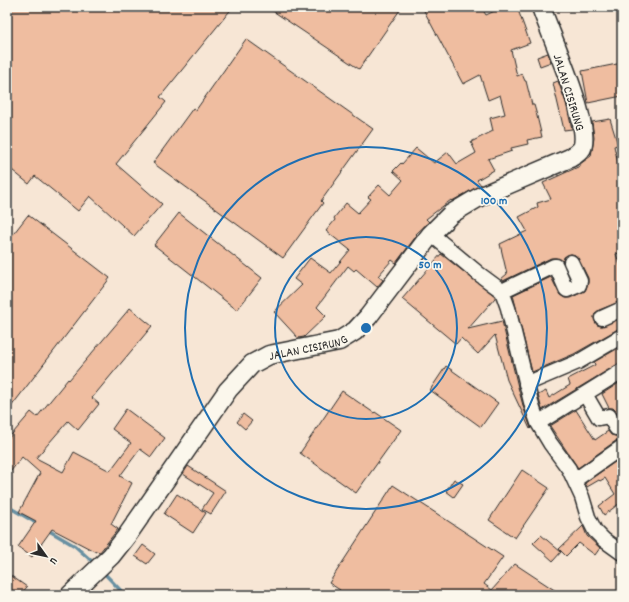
<svg xmlns="http://www.w3.org/2000/svg" width="629" height="602" font-family="Dekko,sans-serif">
<style>
.lines{fill:none;stroke-linecap:round;stroke-linejoin:round}
.stream{stroke:#6890a2;stroke-width:3.5}
.building{fill:#efbda0;stroke:#2b2b2b}
.minor-casing{stroke:#2b2b2b;stroke-width:17}
.major-casing{stroke:#2b2b2b;stroke-width:21}
.minor{stroke:#fbf7ec;stroke-width:14}
.major{stroke:#fbf7ec;stroke-width:18}
.ring{fill:none;stroke:#1f6fb2;stroke-width:2}
.labels{text-anchor:middle;stroke-width:3.5;stroke-linejoin:round;paint-order:stroke}
.street-label{font-size:13px;fill:#2b2b2b;stroke:#fbf7ec}
.centre{fill:#1f6fb2;stroke:#fbf7ec;stroke-width:2}
.ring-label{font-size:12px;text-anchor:middle;font-weight:bold;fill:#1f6fb2;stroke:#fbf7ec;stroke-width:3.5;stroke-linejoin:round;paint-order:stroke}
</style>
<rect width="100%" height="100%" fill="#f7e6d5"/>
<filter id="ink" filterUnits="userSpaceOnUse"><feTurbulence type="fractalNoise" baseFrequency=".025" numOctaves="2"/><feDisplacementMap in="SourceGraphic" scale="8" xChannelSelector="R" yChannelSelector="G"/><feConvolveMatrix kernelMatrix="1 2 1 2 8 2 1 2 1" color-interpolation-filters="sRGB"/></filter>
<g filter="url(#ink)">
<g class="lines">
<path class="stream" d="M7,506L38,524
M46,529L75,546L95,564
M102,571L125,595"/>
</g>
<path class="building" d="M7,7H233L160,97L166,102L116,164L162,204L134,236L90,196L78,211L35,176L29,184L7,166Z
M267,7H402L359,69Z
M422,7H481L486,15L503,7H517L530,43L511,50L517,76L522,74L525,81H526L532,105H534L536,112L542,137L527,140L528,144L511,148L512,151L488,159L494,170L477,180L481,185L452,201L451,200L426,219L429,222L416,234L417,235L396,263L392,260L378,276L383,280L377,287L356,269L354,271L348,266L317,307L326,316L304,337L298,338L274,312L302,285L294,279L310,258L331,273L350,250L326,231L335,220L334,218L346,203L358,213L371,199L368,197L379,185L390,195L403,180L393,171L401,163L402,164L416,148L434,163L448,152L457,164L476,153L471,142L493,131L490,118L505,114L500,95L488,100L480,75L463,84Z
M246,39L373,129L321,201L323,203L283,258L153,163L193,108L196,110Z
M548,53L551,62L540,66L537,57Z
M622,63V96L588,103L582,71Z
M558,81L566,103L572,129L564,130L553,83Z
M610,119L618,145L614,146L622,179V252L616,254L622,271V301L599,310L595,313L594,318L597,325L602,326L622,318V328L618,329L574,354L532,372L513,295L551,277L560,295L565,298H570L585,291L588,283V278L578,258L575,255L571,254L564,257L563,261L556,258H551L503,281L501,279L507,274L500,244L527,231L519,217L538,207L537,203L551,199L543,183L580,166V164L591,156L594,138L592,122Z
M179,213L262,278L237,310L154,245Z
M28,215L110,278L7,412V242Z
M441,254L495,296V298L468,329L502,321L518,387L524,409L531,428L530,429L507,380L495,335L478,354L461,338L456,344L402,299Z
M130,308L152,326L92,398L99,404L78,430L68,421L36,458L63,472L74,452L110,471L131,443L112,429L126,409L165,438L151,457L140,449L120,476L132,483L111,524L118,529L100,552L96,551V552L52,529L32,557L18,547L36,521L19,512L40,473L22,457L7,476V440L31,412L37,417L68,379L69,380Z
M622,346V363L618,364L542,410L538,395L546,391L549,398L570,385L568,379L595,365L594,362Z
M446,366L498,403L481,427L430,390Z
M622,381V421L616,411L613,408H609L602,394Z
M342,391L374,413L375,412L401,430L356,493L300,453Z
M576,410L595,440L608,431L611,435L616,436L622,434V439L617,440L578,468L550,426Z
M243,414L252,421L245,429L237,422Z
M622,457V506L620,503L604,515L599,506L615,494L605,478L600,481L599,480L587,487L585,483Z
M188,466L226,491L211,514L202,509L213,493L183,474Z
M522,470L549,488L515,538L489,520Z
M454,479L463,484L454,497L446,491Z
M393,485L503,557L484,584L492,590L515,564L562,595H337L340,590L329,583Z
M177,494L206,513L193,533L164,514Z
M583,526L587,536L600,548L595,555L579,543L566,556L559,549Z
M541,535L561,552L553,561L533,543Z
M143,545L155,554L147,564L135,556Z
M7,573L27,587L20,595H14L7,590Z"/>
<g class="lines">
<g class="minor-casing">
<path id="minor" d="M431,234L479,274L502,291L508,308L532,406L538,423L550,443L569,469L582,497L588,517L595,531L604,540L622,553
M502,291L554,266H556L566,289L567,290L579,285L580,281L571,262
M602,318L622,309
M526,384L578,362L622,336
M585,394L599,418L609,416L616,428
M538,423L622,371
M575,480L622,447"/>
</g>
<g class="major-casing">
<g id="major">
<path id="s1" d="M70,595L111,556L126,537L228,390L252,364L269,355L339,341L355,331L368,317L431,234L451,214L481,196L570,158C575,155 579,153 582,148C592,125 550,34 541,7"/>
</g>
</g>
<use href="#minor" class="minor"/>
<use href="#major" class="major"/>
</g>
</g>
<g class="ring">
<circle cx="366" cy="328" r="91"/>
<circle cx="366" cy="328" r="181"/>
</g>
<g class="labels">
<g class="street-label">
<text transform="translate(570 92) rotate(73)" y="5">JALAN CISIRUNG</text>
<text dy="5" stroke="none"><textPath href="#s1" startOffset="354">JALAN CISIRUNG</textPath></text>
</g>
</g>
<circle cx="366" cy="328" r="6" class="centre"/>
<g class="ring-label">
<text x="494" y="204">100 m</text>
<text x="430" y="268">50 m</text>
</g>
<rect width="629" height="602" fill="none" stroke="#fbf7ec" stroke-width="24"/>
<rect x="12" y="12" width="605" height="578" fill="none" stroke="#2b2b2b" stroke-width="1.5" filter="url(#ink)"/>
<g transform="translate(46 556) rotate(123)" stroke="#fbf7ec" stroke-width="3" paint-order="stroke">
<path d="M0-3L7 15L0 10L-7 15Z" fill="#2b2b2b"/>
<text y="-6" font-size="11" font-weight="bold" text-anchor="middle" fill="#2b2b2b">U</text>
</g>
</svg>
